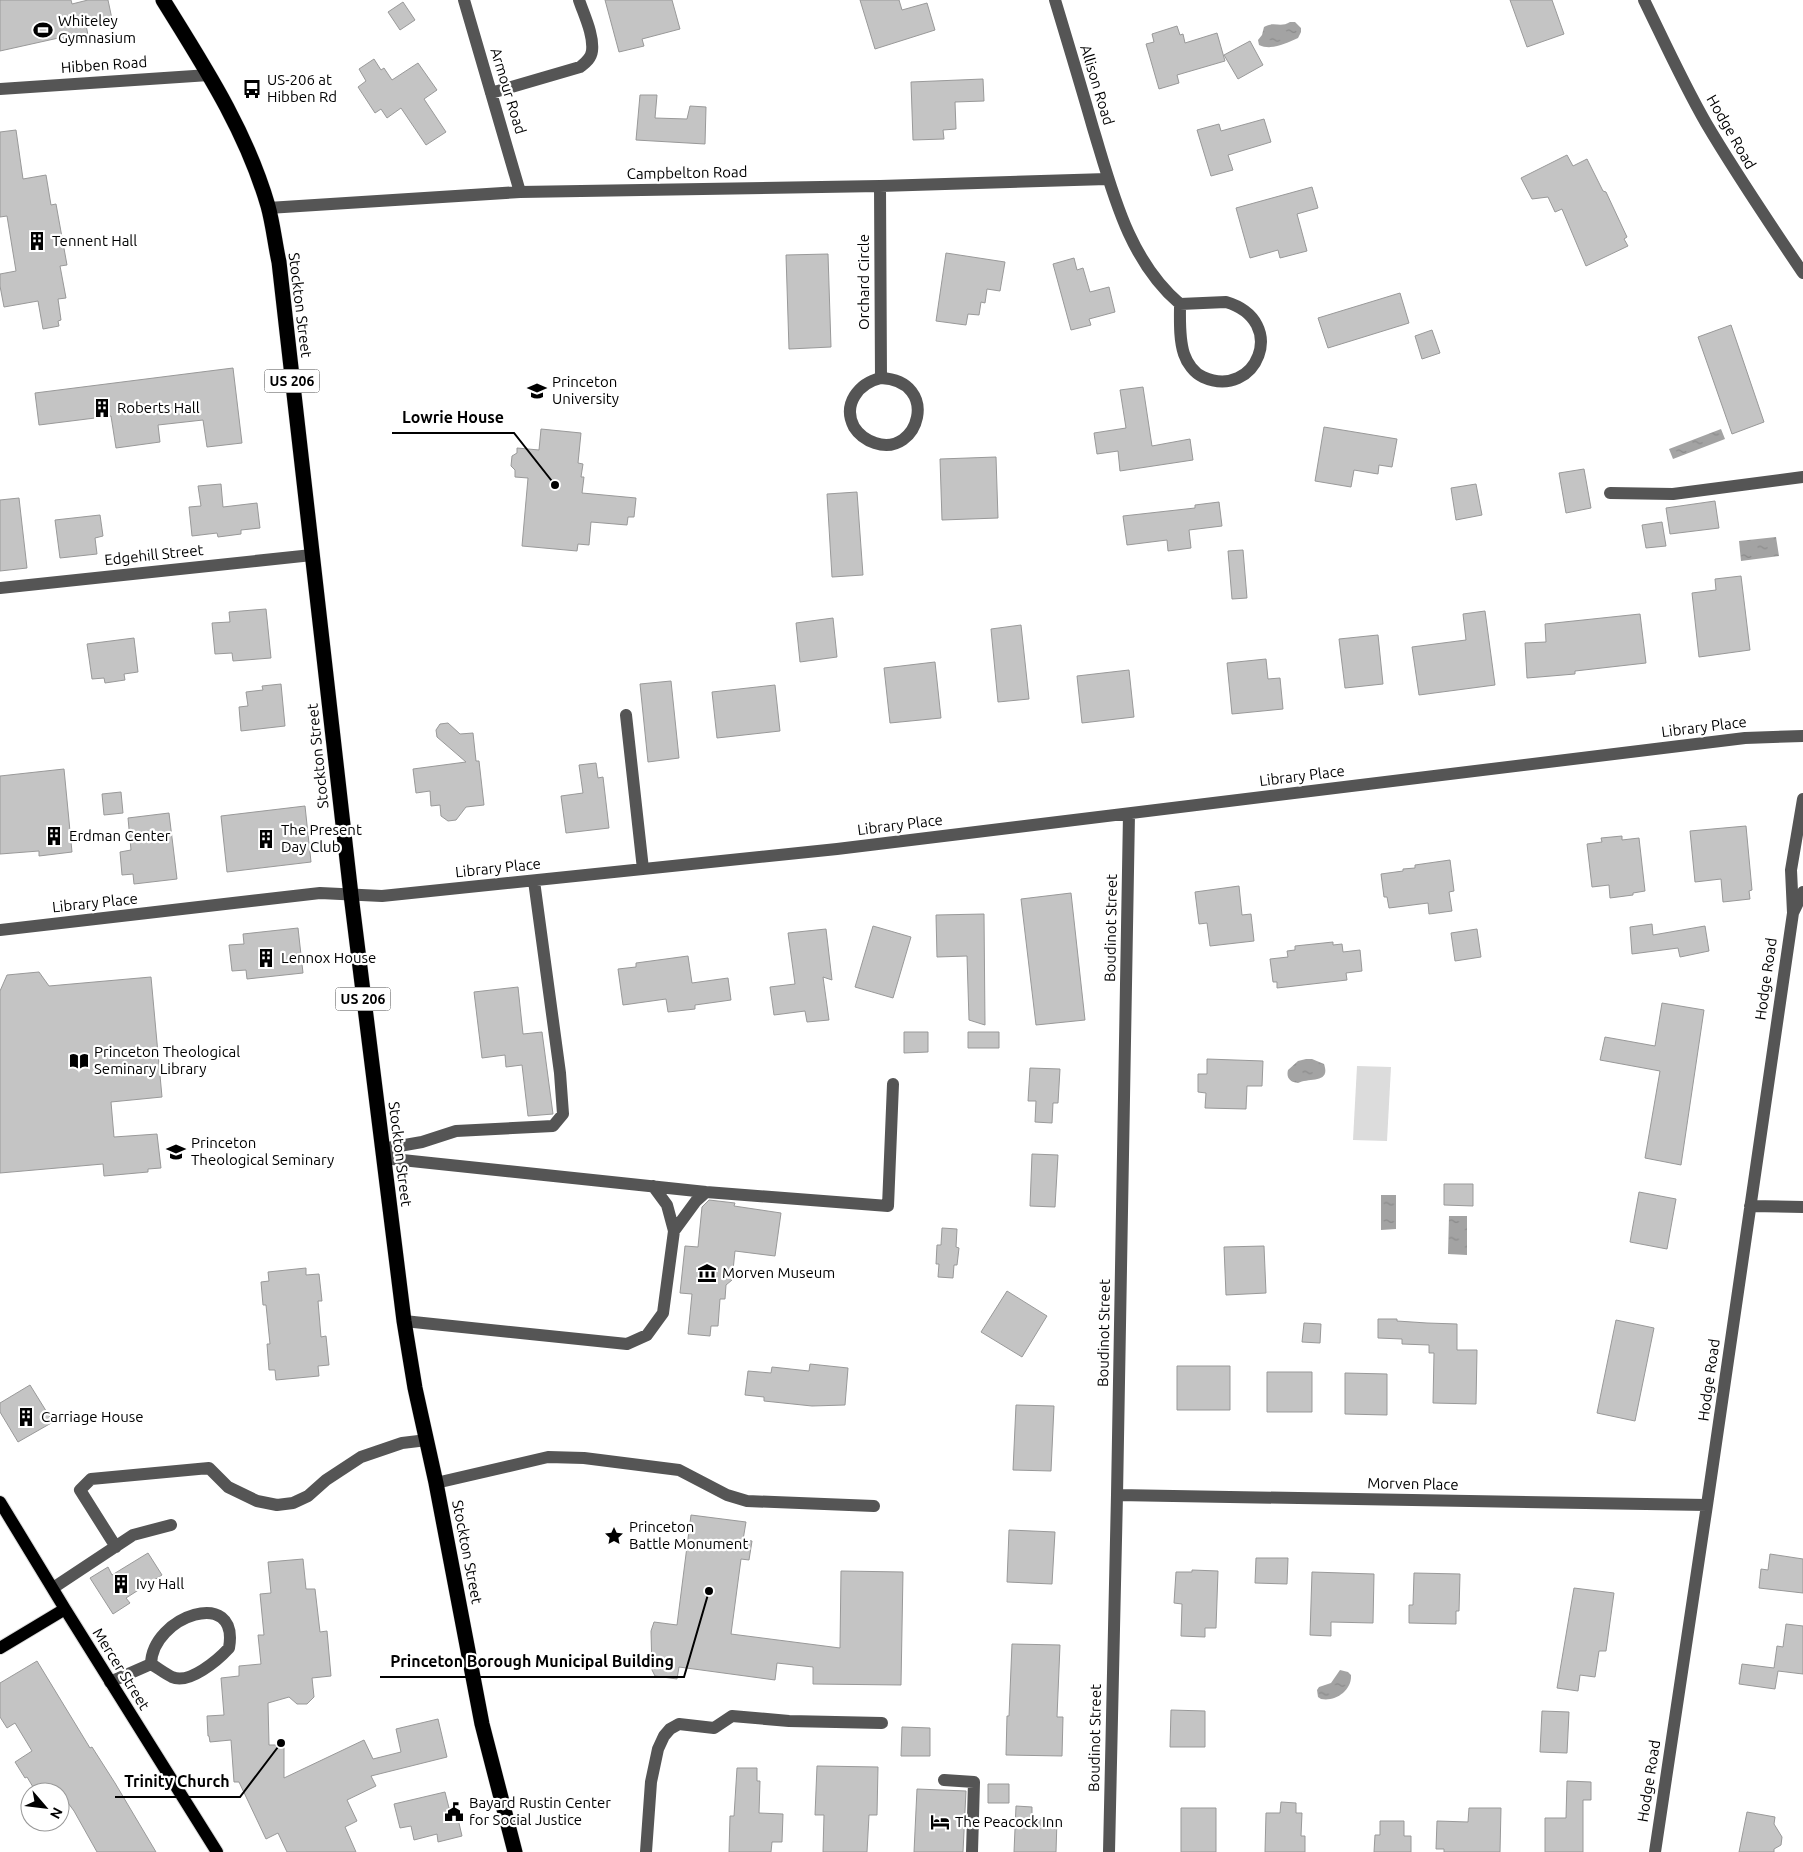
<svg xmlns="http://www.w3.org/2000/svg" width="1803" height="1852" font-family="Ubuntu,sans-serif">
<style>
.garden{fill:#dcdcdc}
.water{fill:url(#water-ripples)}
.building{fill:#c4c4c4;stroke:#999}
.lines{fill:none;stroke-linecap:round;stroke-linejoin:round}
.major-casing{stroke:#dbdbdb;stroke-width:14}
.highway-casing{stroke:#dbdbdb;stroke-width:16}
.minor{stroke:#555;stroke-width:12}
.major{stroke:#000;stroke-width:12}
.highway{stroke:#000;stroke-width:15}
.labels{text-anchor:middle;stroke-width:4.5;stroke-linejoin:round;paint-order:stroke}
.shield{fill:#fff;stroke:#4c4c4c;stroke-width:1}
.shield-label{font-size:14px;font-weight:bold;fill:#000}
.poi-label{font-size:15px;fill:#000;stroke:#fff;text-anchor:start}
.street-label{font-size:15px;fill:#000;stroke:#fff}
.leader{fill:none;stroke:#000;stroke-width:2}
.callout-dot{fill:#000;stroke:#fff;stroke-width:2}
.callout-label{font-size:16px;text-anchor:middle;font-weight:bold;fill:#000;stroke:#fff;stroke-width:4.5;stroke-linejoin:round;paint-order:stroke}
</style>
<defs>
<pattern id="water-ripples" width="26" height="14" patternUnits="userSpaceOnUse" patternTransform="scale(1.25)"><rect width="26" height="14" fill="#a3a3a3"/><path d="M2 4q2-2 4 0t4 0M15 11q2-2 4 0t4 0" fill="none" stroke="#8b8b8b"/></pattern>
</defs>
<rect width="100%" height="100%" fill="#fff"/>
<path class="garden" d="M1357,1066L1391,1067L1387,1141L1353,1140Z"/>
<path class="water" d="M1290,22H1295L1301,28V32L1298,38C1286,43 1272,51 1259,45L1258,40L1262,35L1264,27C1273,21 1281,28 1290,22Z
M1721,429L1725,439L1673,459L1669,449Z
M1776,537L1779,556L1741,561L1739,541Z
M1306,1059H1312L1324,1064C1331,1084 1309,1077 1298,1083C1290,1082 1286,1078 1288,1070L1298,1061Z
M1381,1195H1396V1229L1381,1230Z
M1449,1216H1467V1255L1448,1254Z
M1340,1670L1348,1672L1351,1675C1352,1691 1335,1702 1321,1699L1318,1697L1317,1690L1319,1687L1331,1683Z"/>
<path class="building" d="M0,0H71L72,4L88,0H108L112,19L86,25L88,35L64,40L63,37L0,51Z
M605,0H672L680,29L642,39L644,46L619,52Z
M860,0H899L902,10L927,3L935,30L875,49Z
M1510,0H1552L1564,34L1527,47Z
M403,2L415,20L400,30L388,12Z
M1177,26L1180,35L1183,34L1185,43L1217,33L1225,61L1177,75L1179,83L1159,89L1146,44L1154,42L1152,34Z
M1250,41L1263,65L1238,79L1224,55Z
M374,59L381,70L384,68L392,80L418,63L437,90L424,99L446,132L426,145L401,108L387,118L381,109L375,113L358,87L366,81L359,69Z
M983,79L984,101L955,102L956,129L943,130L944,139L913,140L911,82Z
M640,95H657L655,118L687,119L690,106L706,107L705,144L636,140Z
M1264,119L1271,142L1228,155L1233,170L1211,176L1197,130L1219,124L1221,131Z
M16,130L23,179L46,175L51,205L56,204L67,265L60,266L66,298L58,299L61,320L58,321L59,326L43,329L38,301L4,307L0,286V274L16,271L7,216L0,217V132Z
M1567,155L1573,166L1587,159L1603,191L1606,192L1627,237L1624,239L1628,246L1586,266L1562,209L1555,212L1548,197L1532,199L1521,178Z
M1312,187L1318,208L1297,214L1307,251L1280,258L1278,250L1250,258L1236,208Z
M946,253L1005,262L1000,291L987,289L985,303L981,302L979,315L968,314L966,325L936,321Z
M828,254L831,347L789,349L786,255Z
M1074,258L1077,270L1083,268L1090,292L1109,287L1115,312L1089,319L1091,325L1071,330L1053,264Z
M1400,293L1409,323L1328,348L1318,318Z
M1731,325L1764,422L1732,434L1698,337Z
M1432,330L1440,353L1422,359L1415,336Z
M233,368L242,443L207,447L203,420L158,425L160,442L116,448L111,416L39,425L35,393Z
M1143,387L1152,446L1190,439L1193,460L1120,471L1118,451L1097,454L1094,433L1126,428L1120,390Z
M1324,427L1397,439L1392,467L1379,465L1378,474L1354,470L1351,487L1315,481Z
M541,429L581,433L578,463L583,464L581,477H584L582,493L636,498L634,517H628L627,525L591,522L589,545L578,544L577,551L522,546L528,478L515,477V470L511,466L512,456L517,453V448L539,450Z
M996,457L998,518L942,520L940,459Z
M1584,469L1591,508L1566,513L1559,473Z
M221,484L223,507L257,503L260,528L241,530V534L218,537L217,533L192,536L189,507L201,506L198,486Z
M1476,484L1482,515L1456,520L1451,488Z
M857,492L863,575L832,577L827,494Z
M19,498L27,568L0,571V500Z
M1715,501L1719,528L1670,534L1666,508Z
M1219,502L1222,526L1189,530L1191,548L1168,551L1167,540L1127,545L1123,516L1195,508V505Z
M100,515L103,536L95,538L97,554L60,558L55,520Z
M1662,522L1666,546L1646,548L1642,525Z
M1243,550L1247,598L1232,599L1228,551Z
M1741,576L1750,650L1699,657L1692,593L1716,590L1715,579Z
M266,609L271,658L233,661L232,653L215,654L212,623L230,622L229,612Z
M1485,611L1495,685L1419,695L1412,647L1466,640L1463,614Z
M1640,614L1646,663L1575,671V674L1527,678L1525,643L1546,642L1545,624Z
M833,618L837,657L800,662L796,623Z
M1021,625L1029,699L998,702L991,629Z
M1378,635L1383,684L1345,688L1339,639Z
M134,638L138,672L124,674L125,680L105,683L104,678L92,679L87,644Z
M1266,659L1268,679L1280,678L1283,709L1232,714L1227,663Z
M935,662L941,718L890,723L884,668Z
M1129,670L1134,717L1082,723L1077,676Z
M671,681L679,758L648,762L640,684Z
M281,684L285,726L241,731L239,707L248,706L246,692L263,690L262,686Z
M775,685L780,731L717,738L712,692Z
M448,723L460,734L473,733L476,761H479L484,805L466,807L456,820L448,821L441,816L440,805L431,806L430,791L416,793L413,769L466,762L437,737L436,730L440,724Z
M596,763L598,778L603,777L609,828L566,833L561,796L583,793L579,765Z
M64,769L72,852L39,856V851L0,854V776Z
M121,792L123,813L104,815L102,794Z
M305,806L311,862L227,872L221,816Z
M169,813L177,879L134,884L133,874L122,875L120,852L131,850L128,818Z
M1746,826L1752,890L1749,891L1750,899L1723,902L1721,879L1695,882L1690,831Z
M1622,836V840L1639,838L1645,891L1633,893V895L1610,898L1609,885L1592,887L1587,844L1602,842L1601,838Z
M1450,860L1454,891L1449,892L1452,911L1429,914L1428,903L1389,908L1387,897H1384L1381,874L1403,871V869L1415,868V865Z
M1239,886L1242,915L1251,914L1254,941L1210,946L1207,923L1199,924L1195,892Z
M1071,893L1085,1020L1036,1025L1021,899Z
M984,914L985,1025L969,1020L967,956L937,957L936,915Z
M1652,924L1653,935L1705,926L1709,951L1680,957L1678,948L1632,954L1630,927Z
M873,926L911,937L893,998L855,987Z
M298,928L303,973L247,979L246,970L232,971L229,945L244,944L243,934Z
M826,929L832,980L823,977L829,1020L807,1022L805,1011L774,1015L770,987L795,984L788,933Z
M1477,929L1481,957L1455,961L1451,933Z
M1333,942V945L1342,944L1343,952L1360,950L1362,971L1346,973L1347,980L1277,988V982H1273L1270,959L1288,957L1287,951L1295,950V946Z
M688,956L692,983L728,978L731,1000L695,1005V1009L668,1012L666,999L623,1005L618,969L636,967V963Z
M39,972L49,986L151,977L162,1097L111,1102L114,1137L157,1134L161,1168L148,1169V1172L104,1176L103,1164L0,1173V991L7,975Z
M518,987L523,1034L542,1032L553,1114L528,1116L522,1065L506,1067L505,1055L482,1058L474,992Z
M1662,1003L1704,1010L1681,1165L1645,1158L1660,1071L1600,1060L1605,1037L1655,1046Z
M904,1032H928V1052L904,1053Z
M968,1032H999V1048H968Z
M1207,1059L1263,1061L1262,1086H1247L1246,1109L1205,1108L1206,1093L1198,1092V1074H1207Z
M1030,1068L1060,1069L1058,1103H1053L1052,1123L1035,1122L1036,1101H1028Z
M1032,1154L1058,1155L1055,1207L1030,1206Z
M1444,1184H1473V1206L1444,1205Z
M1639,1192L1676,1199L1667,1249L1630,1242Z
M709,1200L735,1203L734,1206L781,1213L775,1256L735,1251L732,1280L726,1285L725,1299H720L718,1326H711L710,1336L688,1334L692,1294L680,1293L685,1246L698,1247L702,1207Z
M942,1228L957,1229L956,1247L959,1248L957,1265H954L953,1278L938,1277L939,1264H936L937,1245H941Z
M1264,1246L1266,1293L1226,1295L1224,1247Z
M306,1268V1275L319,1274L322,1301H318L321,1337L326,1336L329,1365L318,1366L319,1376L276,1380L275,1370H269L267,1344H270L266,1305H263L261,1282L269,1281L268,1272Z
M1007,1291L1047,1316L1022,1357L981,1332Z
M1378,1319H1397V1321L1427,1323L1457,1324V1350H1477L1476,1404L1433,1403L1434,1353H1429V1345L1402,1344V1339L1378,1338Z
M1616,1320L1654,1328L1635,1421L1597,1413Z
M1304,1323L1321,1324L1320,1343L1302,1342Z
M810,1364L848,1368L845,1405L812,1406L764,1401V1397L745,1395L748,1371L771,1373L772,1367L809,1371Z
M1177,1366H1230V1410H1177Z
M1267,1372H1312V1412H1267Z
M1345,1373L1387,1374V1415L1345,1414Z
M30,1385L53,1422L18,1442L0,1412V1403Z
M1016,1405L1054,1406L1051,1471L1013,1470Z
M691,1515L746,1522L743,1540L752,1541L749,1560L741,1559L731,1634L840,1648L841,1571L903,1572L901,1685L813,1684V1667L777,1663L775,1680L679,1667L677,1679L655,1676L652,1670L651,1631L654,1622L677,1625Z
M1009,1530L1055,1532L1052,1584L1007,1582Z
M148,1553L162,1575L126,1598L130,1603L113,1614L90,1578L108,1567L112,1575Z
M1770,1554L1803,1559V1593L1759,1588L1761,1569L1768,1570Z
M1256,1558H1288L1287,1584L1255,1583Z
M303,1559L306,1589H315L320,1632L327,1631L331,1676L312,1678L314,1697L307,1704H297L289,1697L268,1703L269,1745H284V1778L364,1740L373,1759L401,1752L396,1729L438,1719L447,1757L371,1776L376,1786L347,1800L357,1821L345,1827L356,1852H287L278,1833L266,1839L239,1782H234L231,1740L210,1742L209,1736H208L207,1716L224,1715L221,1678L239,1676V1666L261,1664L258,1635H264L260,1594L271,1593L268,1562Z
M1192,1570L1218,1571L1216,1628H1205V1637L1181,1636L1182,1604L1174,1603L1176,1572H1192Z
M1312,1572L1374,1574L1373,1623L1331,1622V1636L1310,1635Z
M1414,1573L1460,1574L1459,1611H1456V1624L1409,1623V1605H1413Z
M1574,1588L1614,1593L1606,1651H1599L1595,1677L1580,1675L1578,1691L1557,1688Z
M1786,1624L1803,1626V1674L1778,1671L1775,1689L1739,1684L1742,1664L1774,1668L1777,1646L1783,1647Z
M1012,1644L1060,1645L1057,1717H1063L1062,1756L1006,1755L1007,1716H1009Z
M37,1661L90,1748L92,1747L115,1783L156,1852H97L74,1811L60,1792H36L27,1777L25,1778L15,1762L32,1751L15,1723L7,1728L0,1717V1683Z
M1171,1710L1205,1711V1747H1170Z
M1542,1711L1569,1712L1567,1753L1540,1752Z
M902,1727L930,1728V1756H901Z
M817,1766L878,1767L877,1815H869L867,1852H823L824,1815H815Z
M737,1768H757V1781H760L759,1813L783,1814L782,1842H772L771,1852H729L730,1816H734Z
M1567,1781L1591,1782V1800H1583V1852H1545V1818H1566Z
M988,1784H1009V1803H988Z
M917,1789L966,1791L963,1852H914Z
M445,1792L449,1808L455,1806L462,1836L438,1842L437,1834L414,1840L411,1826L400,1828L394,1804Z
M1281,1802L1296,1803V1813H1302L1301,1836H1305V1852H1265L1266,1813H1280Z
M1016,1806L1032,1807V1820H1057L1056,1852H1014Z
M1181,1808H1216V1852H1181Z
M1469,1808H1501L1500,1852H1444V1849H1436L1437,1821L1468,1822Z
M1747,1812L1775,1817L1774,1824L1782,1837L1781,1845L1774,1849V1852H1739Z
M1380,1821H1404V1836H1411V1852H1374L1375,1835H1380Z"/>
<g class="lines">
<g class="major-casing">
<path id="major" d="M0,1502L65,1609L217,1852
M0,1648L65,1609"/>
</g>
<g class="highway-casing">
<path id="highway" d="M163,0C204,66 246,130 268,206C273,224 275,244 279,262L351,895L404,1321L415,1388L436,1483L482,1724L515,1852"/>
</g>
<path class="minor" d="M464,0L520,192
M1055,0C1068,43 1081,86 1093,128C1112,190 1128,260 1180,304
M1644,0C1664,41 1683,83 1706,123C1736,174 1770,224 1803,273
M0,89L209,75
M491,93L580,67C585,63 591,59 592,51C594,35 584,15 579,0
M880,186L881,378C859,383 842,404 854,427C859,435 866,440 875,443C919,458 941,381 881,378
M268,208L520,192L880,186L1107,179
M1226,302C1290,321 1256,401 1203,377C1194,373 1187,363 1184,354C1179,339 1180,320 1180,304Z
M1610,493L1673,494L1803,477
M0,588L312,555
M626,715L643,869
M1793,913L1803,892
M0,930L320,893L382,896L837,849L1745,738L1803,736
M382,1149L422,1142L456,1131L553,1126L563,1114L560,1073L534,881
M383,1158L706,1192L888,1206L893,1084
M1750,1206L1803,1207
M674,1231L696,1201L706,1192
M404,1321L627,1344L647,1335L663,1313L674,1231L667,1205L653,1186
M436,1483L548,1457L584,1458L679,1470L727,1495L747,1501L874,1506
M1117,1495L1707,1505
M116,1547L80,1490L91,1479L209,1468L228,1487L257,1501L277,1505L293,1503L308,1496L326,1480L361,1457L402,1443L427,1440
M53,1588L133,1535L171,1525
M110,1682L151,1664C158,1668 164,1673 172,1677C189,1685 218,1660 229,1648C240,1586 152,1616 151,1664
M944,1780L974,1782L972,1852
M646,1852L651,1782L658,1749L664,1736L670,1729L679,1724L714,1728L732,1716L789,1721L882,1723
M1109,1852L1117,1495L1129,814
M1655,1852L1707,1505L1793,913L1791,870L1803,799"/>
<use href="#major" class="major"/>
<use href="#highway" class="highway"/>
</g>
<defs>
<g id="stadium-bare" transform="scale(1.5)"><path d="M0-5a6.5 5 0 1 0 0 10a6.5 5 0 1 0 0-10ZM-3.5-1.8h7v3.6h-7Z" fill="#000" stroke="#fff" stroke-width="2.5" paint-order="stroke"/></g>
<g id="bus-bare" transform="scale(1.5)"><path d="M-5-6H5V4H4V6H2V4H-2V6H-4V4H-5ZM-3.5-4V0h7V-4ZM-3.5 1.2v1.5H-2V1.2ZM2 1.2v1.5H3.5V1.2Z" fill="#000" stroke="#fff" stroke-width="2.5" paint-order="stroke"/></g>
<g id="building-bare" transform="scale(1.5)"><path d="M-4-6H4V6H1V3H-1V6H-4ZM-2.5-4.3h1.7v1.8h-1.7ZM.8-4.3h1.7v1.8H.8ZM-2.5-1h1.7V.8h-1.7ZM.8-1h1.7V.8H.8Z" fill="#000" stroke="#fff" stroke-width="2.5" paint-order="stroke"/></g>
<g id="university-bare" transform="scale(1.5)"><path d="M0-5L7-2L0 1L-7-2ZM-4 1L0 2.5L4 1V4Q0 6-4 4Z" fill="#000" stroke="#fff" stroke-width="2.5" paint-order="stroke"/></g>
<g id="library-bare" transform="scale(1.5)"><path d="M-6-4Q-3-5.5-.7-3.5V5Q-3 3-6 4ZM6-4Q3-5.5 .7-3.5V5Q3 3 6 4Z" fill="#000" stroke="#fff" stroke-width="2.5" paint-order="stroke"/></g>
<g id="museum-bare" transform="scale(1.5)"><path d="M0-6L6-3V-2H-6V-3ZM-5-1h2V3h-2ZM-1-1h2V3h-2ZM3-1h2V3H3ZM-6 4H6V6H-6Z" fill="#000" stroke="#fff" stroke-width="2.5" paint-order="stroke"/></g>
<g id="sight-bare" transform="scale(1.5)"><path d="M0-6L1.8-2.2L6-1.7L2.9 1.2L3.7 5.4L0 3.3L-3.7 5.4L-2.9 1.2L-6-1.7L-1.8-2.2Z" fill="#000" stroke="#fff" stroke-width="2.5" paint-order="stroke"/></g>
<g id="civic-bare" transform="scale(1.5)"><path d="M-.6-6.5H3V-4.5H.6V-3L4-1V1h2V6H-6V1h2V-1L-.6-3ZM-1.2 2.5V6h2.4V2.5Z" fill="#000" stroke="#fff" stroke-width="2.5" paint-order="stroke"/></g>
<g id="hotel-bare" transform="scale(1.5)"><path d="M-6-4.5h1.5V1H6V5H4.5V3h-9V5H-6ZM-4 0a1.8 1.8 0 1 1 3.6 0ZM.5 0V-2.5h3Q6-2.5 6 0Z" fill="#000" stroke="#fff" stroke-width="2.5" paint-order="stroke"/></g>
</defs>
<g fill-rule="evenodd">
<use href="#stadium-bare" x="43" y="30"/>
<use href="#bus-bare" x="252" y="89"/>
<use href="#building-bare" x="37" y="241"/>
<use href="#university-bare" x="537" y="391"/>
<use href="#building-bare" x="102" y="408"/>
<use href="#building-bare" x="54" y="836"/>
<use href="#building-bare" x="266" y="839"/>
<use href="#building-bare" x="266" y="958"/>
<use href="#library-bare" x="79" y="1061"/>
<use href="#university-bare" x="176" y="1152"/>
<use href="#museum-bare" x="707" y="1273"/>
<use href="#building-bare" x="26" y="1417"/>
<use href="#sight-bare" x="614" y="1536"/>
<use href="#building-bare" x="121" y="1584"/>
<use href="#civic-bare" x="454" y="1812"/>
<use href="#hotel-bare" x="940" y="1822"/>
</g>
<g class="labels">
<g class="shield">
<rect x="264.5" y="369.5" width="55" height="23" rx="4"/>
<rect x="335.5" y="987.5" width="55" height="23" rx="4"/>
</g>
<g class="shield-label">
<text x="292" y="386">US 206</text>
<text x="363" y="1004">US 206</text>
</g>
<g class="poi-label">
<text x="58" y="26">Whiteley<tspan x="58" dy="17">Gymnasium</tspan></text>
<text x="267" y="85">US-206 at<tspan x="267" dy="17">Hibben Rd</tspan></text>
<text x="52" y="246">Tennent Hall</text>
<text x="552" y="387">Princeton<tspan x="552" dy="17">University</tspan></text>
<text x="117" y="413">Roberts Hall</text>
<text x="281" y="835">The Present<tspan x="281" dy="17">Day Club</tspan></text>
<text x="69" y="841">Erdman Center</text>
<text x="281" y="963">Lennox House</text>
<text x="94" y="1057">Princeton Theological<tspan x="94" dy="17">Seminary Library</tspan></text>
<text x="191" y="1148">Princeton<tspan x="191" dy="17">Theological Seminary</tspan></text>
<text x="722" y="1278">Morven Museum</text>
<text x="41" y="1422">Carriage House</text>
<text x="629" y="1532">Princeton<tspan x="629" dy="17">Battle Monument</tspan></text>
<text x="136" y="1589">Ivy Hall</text>
<text x="469" y="1808">Bayard Rustin Center<tspan x="469" dy="17">for Social Justice</tspan></text>
<text x="955" y="1827">The Peacock Inn</text>
</g>
<g class="street-label">
<text transform="translate(104 65) rotate(-4)" y="5">Hibben Road</text>
<text transform="translate(1097 85) rotate(73)" y="5">Allison Road</text>
<text transform="translate(508 91) rotate(73)" y="5">Armour Road</text>
<text transform="translate(1731 132) rotate(60)" y="5">Hodge Road</text>
<text transform="translate(687 173) rotate(-1)" y="5">Campbelton Road</text>
<text transform="translate(864 282) rotate(-90)" y="5">Orchard Circle</text>
<text transform="translate(300 305) rotate(83)" y="5">Stockton Street</text>
<text transform="translate(154 555) rotate(-6)" y="5">Edgehill Street</text>
<text transform="translate(1704 727) rotate(-7)" y="5">Library Place</text>
<text transform="translate(318 756) rotate(-96)" y="5">Stockton Street</text>
<text transform="translate(1302 776) rotate(-7)" y="5">Library Place</text>
<text transform="translate(900 825) rotate(-7)" y="5">Library Place</text>
<text transform="translate(498 868) rotate(-6)" y="5">Library Place</text>
<text transform="translate(95 903) rotate(-6)" y="5">Library Place</text>
<text transform="translate(1111 928) rotate(-89)" y="5">Boudinot Street</text>
<text transform="translate(1766 979) rotate(-82)" y="5">Hodge Road</text>
<text transform="translate(400 1154) rotate(83)" y="5">Stockton Street</text>
<text transform="translate(1104 1333) rotate(-89)" y="5">Boudinot Street</text>
<text transform="translate(1709 1380) rotate(-82)" y="5">Hodge Road</text>
<text transform="translate(1413 1484) rotate(1)" y="5">Morven Place</text>
<text transform="translate(467 1552) rotate(79)" y="5">Stockton Street</text>
<text transform="translate(121 1669) rotate(58)" y="5">Mercer Street</text>
<text transform="translate(1095 1738) rotate(-89)" y="5">Boudinot Street</text>
<text transform="translate(1649 1781) rotate(-81)" y="5">Hodge Road</text>
</g>
</g>
<path class="leader" d="M555 485L514 433H392M709 1591L684 1677H380M281 1743L240 1797H115"/>
<g class="callout-dot">
<circle cx="555" cy="485" r="5"/>
<circle cx="709" cy="1591" r="5"/>
<circle cx="281" cy="1743" r="5"/>
</g>
<g class="callout-label">
<text x="453" y="423">Lowrie House</text>
<text x="532" y="1667">Princeton Borough Municipal Building</text>
<text x="177" y="1787">Trinity Church</text>
</g>
<g transform="translate(45 1807) rotate(118)"><circle r="24" fill="#ffffff" stroke="#999999"/>
<path d="M0-4L9 19L0 12L-9 19Z" fill="#000000"/>
<text y="-8" font-size="14" font-weight="bold" text-anchor="middle" fill="#000000">N</text>
</g>
</svg>
